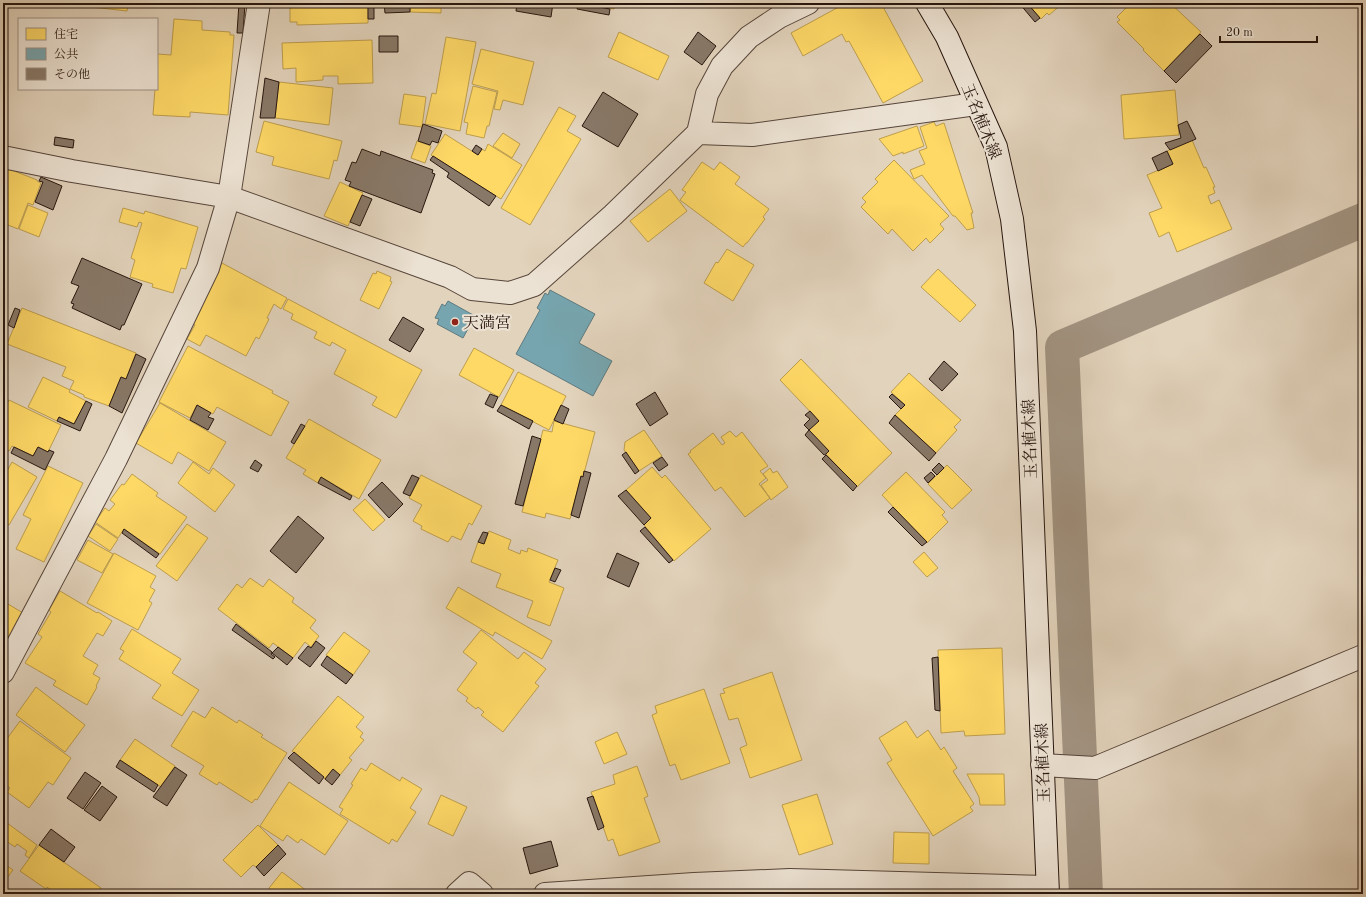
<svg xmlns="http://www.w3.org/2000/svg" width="1366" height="897" font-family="'Old Standard TT','Noto Serif JP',serif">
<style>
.homes{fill:#ffd966;stroke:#be9e4c}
.public{fill:#76a5af;stroke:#5e7a7f}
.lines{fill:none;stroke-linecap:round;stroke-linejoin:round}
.canal{stroke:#a29381;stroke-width:34}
.building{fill:#887868;stroke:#27160e}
.street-casing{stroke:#56453a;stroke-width:24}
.secondary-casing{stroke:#27160e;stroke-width:24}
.street{stroke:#ece2d3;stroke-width:22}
.secondary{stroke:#ece2d3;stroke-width:22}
.poi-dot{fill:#8f2418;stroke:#ece2d3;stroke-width:1.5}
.labels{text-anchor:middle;stroke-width:4;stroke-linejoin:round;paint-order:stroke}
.street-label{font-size:16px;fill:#27160e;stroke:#ece2d3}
.poi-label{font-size:16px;fill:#27160e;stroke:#ece2d3;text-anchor:start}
</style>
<rect width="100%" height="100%" fill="#e2d3bc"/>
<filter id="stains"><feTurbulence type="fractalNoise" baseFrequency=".005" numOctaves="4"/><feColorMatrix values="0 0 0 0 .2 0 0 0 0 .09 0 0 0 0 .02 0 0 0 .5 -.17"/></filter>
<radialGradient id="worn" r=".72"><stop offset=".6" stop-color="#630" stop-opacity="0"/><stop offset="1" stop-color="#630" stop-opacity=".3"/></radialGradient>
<path class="homes" d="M74,3H128L127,11L74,5Z
M296,3H368V23L297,25V22H290V8L296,7Z
M410,3H441V13L410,12Z
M579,3H615L614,9Z
M846,3H881L923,81L883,103L849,41L846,42L842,34L803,56L791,33Z
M1027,3H1063L1049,15L1047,13L1041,19Z
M1131,3L1136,6L1138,3H1170L1201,32L1164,71L1143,50L1144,49L1117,22L1120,20L1117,17Z
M174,19L202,21V30L230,32V35H234L228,115L190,112V117L153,115L155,89H157V54L171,55Z
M619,32L669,56L658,80L608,57Z
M446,37L476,42L460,131L425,124L432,93L436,94Z
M372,40L373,83L338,84V76H323V80L296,82V68L283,69L282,43Z
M481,49L534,62L523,105L503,100L500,110L494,109L498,91L472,84Z
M279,82L333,88L329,125L275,118Z
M473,86L497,92L489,126H487L484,138L466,134L468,123L464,122Z
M1175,90L1179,135L1124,139L1121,95Z
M404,94L426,97L422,127L399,124Z
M559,107L576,116L567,131L581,139L530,225L501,208Z
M264,121L342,141L337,161L334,160L329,179L272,165L274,157L256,152Z
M934,122L936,126L944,123L973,213H971L974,228L967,230L955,216H953L922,175L914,179L910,170L925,164L919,151L927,148L920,127Z
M917,126L924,146L903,154V152L893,156L879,139Z
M503,133L520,144L512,158L493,146Z
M445,134L478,155L482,149L485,151L488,144L522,165L501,199L431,155Z
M1192,140L1204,168L1206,167L1215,187H1213L1215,193L1208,196L1211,204L1219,200L1232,229L1177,252L1169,232L1159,237L1149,213L1162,208L1147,175L1173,164L1167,151Z
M417,141L431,146L425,163L411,158Z
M894,160L949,216L940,224L944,229L930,243L926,238L913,251L892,229L888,234L861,207L866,202L862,198L878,182L875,179Z
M702,162L714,170L720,162L740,177L735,184L769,209L763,217L765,219L747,243H746L743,247L680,200L686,192L682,190Z
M4,167L37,180V181L41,183L33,205L28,203L18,229L3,223Z
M340,182L363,193L348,226L324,216Z
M670,189L687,211L648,242L630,221Z
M28,205L48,213L39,237L19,229Z
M123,208L144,214L145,211L198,227L186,269L181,268L173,293L152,287L153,284L130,277L135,260L131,258L142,223L139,222L137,227L119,222Z
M727,249L754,265L733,301L704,283L716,262L718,263Z
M222,263L287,298L281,309L274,304L267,318L269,319L259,339L256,337L246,356L206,335L200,346L187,339L195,325L190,322Z
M938,269L976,305L960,322L921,287Z
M377,271L391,277L390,281L392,282L379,309L360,300L373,273L376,274Z
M288,299L422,370L396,418L372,405L377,397L334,374L346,350L332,342L330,346L314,338L317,332L291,319L293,314L283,309Z
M22,308L136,353L126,379L121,377L109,406L84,397V395L70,389L74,381L62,376L66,367L7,344Z
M188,346L273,391L272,393L289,402L271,436L217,407L213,414L197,405L190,418L159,402Z
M474,348L514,370L499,397L459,375Z
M801,359L892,453L857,487L826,454L829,451L809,430L819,421L780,380Z
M518,372L566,396L549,430L501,405Z
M909,373L961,420L954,427L957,430L936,453L895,415L905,405L891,392Z
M43,377L70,390L69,392L86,401L74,424L59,417L57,421L28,407Z
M9,400L61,425L48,452L38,447L33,456L12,446L9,451L3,448V412Z
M160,403L226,442L209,471L178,452L172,464L136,443Z
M309,419L381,460L359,499L321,477L318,483L303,474L306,470L286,458Z
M554,421L595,432L583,477L581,476L570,519L546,513L545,518L522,512L543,430L552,432Z
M644,430L662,456L639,471L624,450L625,442Z
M730,431L736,437L742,432L768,466L760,471L766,478L759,484L770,498L745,517L721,487L715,491L688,454L691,452L690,451L713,433L722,445L725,443L721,437Z
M12,462L37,477L9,525L3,522V468L7,471Z
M193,462L209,474L213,468L235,485L215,512L178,483Z
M947,465L972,490L952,509L928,484Z
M48,466L83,483L44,562L16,549L31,519L23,515Z
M652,467L662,478L665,475L711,529L674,561L644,525L651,518L626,490Z
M770,468L773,473L777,471L788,487L771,500L761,485L768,480L763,474Z
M906,472L945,512L942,515L948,522L927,543L882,495Z
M132,474L158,493L156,496L187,517L160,554L124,529L118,538L95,522L105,508L109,511L115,504L110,500L122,484L124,485Z
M421,475L482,506L472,525L469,523L461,540L452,536L448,542L421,529L422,526L413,521L422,505L409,498Z
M365,499L385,520L373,531L353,510Z
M96,524L118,539L110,551L88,536Z
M187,524L208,538L177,581L156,566Z
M489,531L511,540L508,549L520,554L521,550L527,552L528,548L558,560L549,582L564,588L550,626L527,617L533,601L496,587L501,574L471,562L478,542L484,544Z
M88,540L113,554L102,573L77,560Z
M924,552L938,568L927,577L913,562Z
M114,553L156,576L150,587L155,590L149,601L152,603L138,630L87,603Z
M250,578L263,587L269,579L294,598L292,602L316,620L310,628L319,636L311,647L305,642L293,658L273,643L269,648L218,609L237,584L242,588Z
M458,587L552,641L542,659L495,632L493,636L446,608Z
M60,591L97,613L98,612L112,621L103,636L97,633L83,656L98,665L93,674L100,678L96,686L97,687L87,705L53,685L56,681L25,663L42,637L38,634L51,612L49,610Z
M3,601L23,613L3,647Z
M132,629L181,659L172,673L199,690L182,716L152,698L161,685L119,659L124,651L120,649Z
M481,630L518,659L524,652L546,669L535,683L539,686L503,732L481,715L484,712L478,707L476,709L466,701L468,698L457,690L477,663L463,652Z
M344,632L370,651L353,675L326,655Z
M1002,648L1005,734L965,736L964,731L941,733L938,650Z
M772,672L802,760L750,778L740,748L747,745L738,718L729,720L720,694L725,693L723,689Z
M36,687L85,725L65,752L16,715Z
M704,689L730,763L681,780L675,764L670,766L652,715L657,713L655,706Z
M338,696L364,717L356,727L363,733L360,737L364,740L349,758L352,760L340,775L333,769L325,779L292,751Z
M212,707L237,723L239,720L263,735L261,737L287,753L257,800L255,799L252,803L219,782L217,785L199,774L204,766L171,746L193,711L205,718Z
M20,721L71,758L53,785L48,782L29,808L7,792L10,788L3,783V744Z
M906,721L917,738L928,730L941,750L944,747L957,768L953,771L974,804L970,807L973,811L933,836L887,763L892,760L879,738Z
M617,732L627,754L604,764L595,742Z
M135,739L175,766L161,787L120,760Z
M371,763L400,781L402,777L422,789L410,808L416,812L397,842L392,839L389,844L340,814L343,809L339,807L353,785L351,784L361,768L366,771Z
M637,766L648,796L644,798L660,842L619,856L613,839L608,841L591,792L615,784L613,775Z
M967,774H1004L1005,805H980L979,797Z
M289,782L348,821L325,855L301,839L298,843L287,835L283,841L260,826Z
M817,794L833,844L799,855L782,805Z
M441,795L467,807L453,836L428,824Z
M3,820L37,845L29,858L25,855L27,851L17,844L15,847L3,839Z
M258,825L278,845L256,867L253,865L241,877L223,860Z
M894,832L929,833V864L893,863Z
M39,845L101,888L96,894H56L47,887L46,889L20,871Z
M3,863L13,870L3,883Z
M282,872L311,894H275L269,888Z"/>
<path class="public" d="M550,290L595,314L579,343L612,361L593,396L516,354L540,310L537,308L545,293L548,295Z
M448,301L475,316L463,338L437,324L439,319L435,318L442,304L445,306Z"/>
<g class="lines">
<path class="canal" d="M1086,894L1062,347L1363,220"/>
</g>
<path class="building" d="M239,3H245L243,33H237Z
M368,3H374V19H368Z
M384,3H410V12L385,13Z
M517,3H553L551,17L516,11Z
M578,3L610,9L609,15L577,9Z
M1019,3H1027L1040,18L1035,22Z
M698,32L716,46L702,65L684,52Z
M1200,34L1212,46L1176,83L1164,71Z
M379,36H398V52H379Z
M265,78L279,82L275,118H260Z
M603,92L638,114L618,147L582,126Z
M1187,121L1196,139L1170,150L1165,143L1181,138L1178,125Z
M423,124L442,131L438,143L432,141L430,145L418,141Z
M55,137L74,140L73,148L54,145Z
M476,145L482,149L478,155L472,151Z
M362,149L380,156L381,151L433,170L432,173L435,174L421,213L349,186L351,182L345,180L352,162L356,163Z
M1167,151L1173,164L1158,171L1152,158Z
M433,156L496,196L489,206L447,177L449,173L430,160Z
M41,177L62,186L53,210L35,202L43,182L39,181Z
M362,195L372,199L360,226L350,222Z
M82,258L142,284L124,325H122L120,330L72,308L74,304L71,303L79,286L71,283Z
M15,308L20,310L14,328L8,325Z
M403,317L424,329L410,352L389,340Z
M136,354L146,359L122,413L109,406L121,377L126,379Z
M944,361L958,374L942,391L929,379Z
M655,392L668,414L650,426L636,404Z
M490,394L498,397L493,408L485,404Z
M892,394L905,405L901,409L889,397Z
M86,401L92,404L80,431L57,421L59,417L74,424Z
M197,405L211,413L208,417L214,419L208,430L190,420Z
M501,405L533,421L529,429L497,411Z
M561,405L569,409L563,424L554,420Z
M810,411L819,421L809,430L804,425L810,419L805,415Z
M895,415L936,453L929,461L889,423Z
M301,424L305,426L294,444L291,442Z
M809,430L829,451L826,454L824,455L805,435Z
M532,436L541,439L523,506L515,504Z
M14,447L33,456L38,447L48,452L49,450L54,452L45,470L11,453Z
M626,452L639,471L635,474L622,455Z
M826,455L857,486L853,491L822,459Z
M662,457L668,465L659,471L653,463Z
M255,460L262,465L258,472L250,468Z
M939,463L944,468L937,475L932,470Z
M584,471L591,473L579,518L571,515L581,476L583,477Z
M931,472L935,476L928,483L924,478Z
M412,475L419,478L410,496L403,493Z
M321,477L352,496L350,500L318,483Z
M382,482L403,504L389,518L368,495Z
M626,490L651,518L644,525L618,496Z
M893,507L927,542L922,546L888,512Z
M298,516L324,538L296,573L270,551Z
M645,527L673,560L669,563L640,531Z
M124,529L159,554L156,558L122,533Z
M483,532L488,533L484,544L478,542Z
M617,553L639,563L629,587L607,577Z
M555,568L561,570L555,582L550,580Z
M236,624L272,652L271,654L275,657L273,659L232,630Z
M316,641L325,648L310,667L298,658L308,646L311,648Z
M278,647L293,658L287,665L272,653Z
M327,656L353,675L346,684L321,665Z
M938,657L940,711L935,710L932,658Z
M294,752L324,777L319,784L288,758Z
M120,760L158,785L154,792L116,767Z
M175,767L187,775L167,806L153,797Z
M333,769L340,775L332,785L325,779Z
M85,772L101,783L83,809L67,798Z
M102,786L117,797L100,821L84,810Z
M593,796L604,827L598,830L587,798Z
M51,829L75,847L64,862L39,845Z
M551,841L558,866L530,874L523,848Z
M278,845L286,854L264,876L256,867Z"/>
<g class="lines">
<g class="street-casing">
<path id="street" d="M698,133L752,135L976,104
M3,157L72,171L229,197L450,277L472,289L510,293L534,285L613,215L698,133L707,94L722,66L749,37L779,17L808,3
M3,672L116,459L208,268L229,197L259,3
M1042,765L1095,768L1363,656
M457,894L469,883L482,894
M545,894L694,884L790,880L1047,887"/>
</g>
<g class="secondary-casing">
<path id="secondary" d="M927,3L947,37L996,147L1012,219L1025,331L1048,894"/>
</g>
<use href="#street" class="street"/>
<use href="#secondary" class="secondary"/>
</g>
<circle class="poi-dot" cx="455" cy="322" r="4"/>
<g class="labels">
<g class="street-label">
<text transform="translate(982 121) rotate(68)" y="6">玉名植木線</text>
<text transform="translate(1029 439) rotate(-92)" y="6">玉名植木線</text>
<text transform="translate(1042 763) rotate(-92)" y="6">玉名植木線</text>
</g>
<g class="poi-label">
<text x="463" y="328">天満宮</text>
</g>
</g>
<rect width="1366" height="897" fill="none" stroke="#e2d3bc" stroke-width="16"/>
<rect x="4" y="4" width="1358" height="889" fill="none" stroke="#27160e" stroke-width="2"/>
<rect x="8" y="8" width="1350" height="881" fill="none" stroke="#27160e"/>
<rect x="18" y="18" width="140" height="72" fill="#ece2d3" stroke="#9d9084"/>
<rect x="26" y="28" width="20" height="12" fill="#ffd966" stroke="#9d9084"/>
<text x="54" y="38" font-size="12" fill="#27160e">住宅</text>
<rect x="26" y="48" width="20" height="12" fill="#76a5af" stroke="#9d9084"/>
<text x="54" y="58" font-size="12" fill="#27160e">公共</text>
<rect x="26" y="68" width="20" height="12" fill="#887868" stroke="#9d9084"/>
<text x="54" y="78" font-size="12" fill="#27160e">その他</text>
<path d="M1220 36v6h97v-6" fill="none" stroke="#27160e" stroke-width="2"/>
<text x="1226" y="36" font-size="12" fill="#27160e" stroke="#ece2d3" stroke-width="3" paint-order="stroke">20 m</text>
<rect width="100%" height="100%" filter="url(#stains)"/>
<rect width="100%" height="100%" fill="url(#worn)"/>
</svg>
